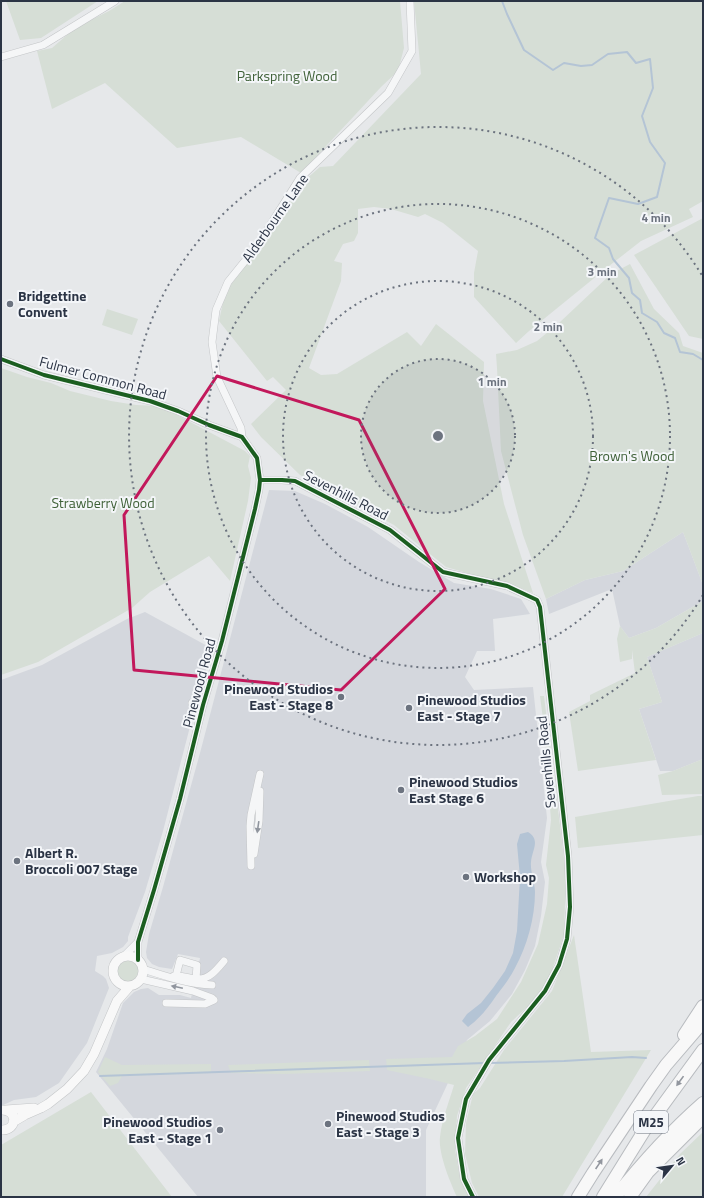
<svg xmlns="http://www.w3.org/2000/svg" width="704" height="1198" font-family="'Titillium Web',sans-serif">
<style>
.built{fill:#d4d7dd}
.green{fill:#d6ded6}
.water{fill:#b4c4d5}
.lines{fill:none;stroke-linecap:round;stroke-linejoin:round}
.stream{stroke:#b4c4d5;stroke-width:2}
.street-casing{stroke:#c4c6c8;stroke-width:8}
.secondary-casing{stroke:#c4c6c8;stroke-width:10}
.highway-casing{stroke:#b8bbbf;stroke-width:14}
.street{stroke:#f5f6f7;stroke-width:7}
.secondary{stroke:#f8f8f8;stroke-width:9}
.highway{stroke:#f8f8f8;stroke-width:12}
.cycleway-casing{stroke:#f4f6f9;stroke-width:6}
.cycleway{stroke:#1b5e20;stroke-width:4}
.oneway{fill:#90959e}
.oneway2{fill:#92969e}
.marked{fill:none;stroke:#c2185b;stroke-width:3;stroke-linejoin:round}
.ring{fill:none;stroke:#6c737f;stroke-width:2;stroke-dasharray:2 4}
.poi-dot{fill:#6c737f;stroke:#f4f6f9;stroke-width:1.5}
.labels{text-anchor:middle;stroke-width:4;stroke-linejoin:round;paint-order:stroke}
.shield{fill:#f4f6f9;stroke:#676e7b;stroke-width:1}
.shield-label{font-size:13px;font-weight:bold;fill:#2b3445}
.park-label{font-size:14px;fill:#3f6138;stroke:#f4f6f9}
.street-label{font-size:14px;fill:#2b3445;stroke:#f4f6f9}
.poi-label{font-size:14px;font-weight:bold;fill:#2b3445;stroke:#f4f6f9;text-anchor:start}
.centre{fill:#6c737f;stroke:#f4f6f9;stroke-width:2}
.ring-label{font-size:12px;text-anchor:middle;font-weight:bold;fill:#6c737f;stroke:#f4f6f9;stroke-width:4;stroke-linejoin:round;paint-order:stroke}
</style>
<rect width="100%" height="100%" fill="#e6e8ea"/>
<path class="built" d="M269,490L295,491L325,504L368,527L419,562L454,583L491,589L521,599L530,614L493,619L495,651H477L465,677L474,690L533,687L547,818L541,862L545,882L541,916L535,946L525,970L512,994L490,1021L467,1040L447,1085L426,1130V1196L198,1197L96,1072L107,1049L123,1003L134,992L141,989L148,988L159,995H180L191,998L200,958L178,954L172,969L159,967L152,964L147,958L146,952L149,934L163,887L200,753Z
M683,532L703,585V601L656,628L629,638L620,626L612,589L549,614L546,599L585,580L623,571Z
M145,612L211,648L200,694L193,697L190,710L193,715L163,831L145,892L128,937V941L123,947L112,953L97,956L95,971L103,976L106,979L109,988L87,1043L59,1083L36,1097L14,1100L1,1106V680L42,665L127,619Z
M703,633V759L673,771H660L639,709L662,702L647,657Z"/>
<path class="green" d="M6,1H98L41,38L20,40Z
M125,1H400L404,48L398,71L381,87L301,173L241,137L177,148L105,83L52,109L37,51L52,48L75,28L109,11Z
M414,1H703V201L689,209L693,217L641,241L609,266L529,331L516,343L474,297V273L478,251L443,223L425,214L418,217L391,209L374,207L358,209V233L354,241L343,244L334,261L342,263L341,281L309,368L321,375L337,374L407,332L421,346L436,324L484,362L483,401L504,504L533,593L520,588L446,567L394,525L300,475L261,437L251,424L286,390L273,377L267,381L219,321L225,293L263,240L274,230L286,214L295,190L305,180L320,167L333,166L421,74Z
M703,218V339L689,336L634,255Z
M630,264L654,309L679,333L683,346L703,353V585L683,532L623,571L585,580L546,599L523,535L501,451L497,368L496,354L517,350L537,341L559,323L611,274Z
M107,309L138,319L132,335L102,325Z
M1,368L27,377L51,383L70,391L111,401L136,405L160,406L245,451L250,456L248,466L251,478L248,501L230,581L209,556L150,592L132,608L38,662L1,675Z
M703,601V633L647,657L662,702L639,709L656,760L578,771L569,712L590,701V695L635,673L632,650V659L620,662L617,639L620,626L629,638L656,628Z
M540,696H544L566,874L564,935L552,970L542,993L511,1022L466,1088L457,1116L455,1149L460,1178L469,1197H457C450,1182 438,1153 440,1137C442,1119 449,1102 454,1085L430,1079L387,1070L386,1059L452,1057L458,1046L475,1036L497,1019L521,982L538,944L547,904L549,878L546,865L551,820L544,727Z
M703,759V794L662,795L658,775L673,771Z
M698,796H703V835L578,848L575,817Z
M574,935L591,1052L651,1050L562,1197H479L472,1183L465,1154L466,1123L473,1094L480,1088L504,1050L552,991Z
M117 971a11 11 0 1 1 22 0a11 11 0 1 1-22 0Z
M105,1057L122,1065L211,1064V1073L122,1076L118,1083L110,1086L98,1072Z
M369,1060L370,1071L284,1074L231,1073L228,1065Z
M91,1092L172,1197H2L1,1145Z
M703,1132V1197H646L680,1154Z"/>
<path class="water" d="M528,832C541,840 532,850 531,862C530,871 535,883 535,892C535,918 527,946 515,968C510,978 503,987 496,996C488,1008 480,1018 468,1027L462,1021L467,1014L481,1003L493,988L505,971L513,953L517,931L520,877L517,844L520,834Z"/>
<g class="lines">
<path class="stream" d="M502,1L507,14L524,50L553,70L564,63L581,66L592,65L608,54L627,52L636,63L650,59L653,88L642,116L650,142L665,163L657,197L638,204L609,198L595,238L609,248L613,259L629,278L632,293L640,300L642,313L657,322L664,333L675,338L680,352L693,354L703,360
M489,1063L564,1061L632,1057L646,1058
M100,1076L485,1063"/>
<g class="street-casing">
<path id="street" d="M1,57L43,45L115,1
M1,359L44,375L150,401L178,411L209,425L242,437L257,458L260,480L259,490L255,509L222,641L203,705L180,799L154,890L138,942V960
M242,437L241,428L217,377L212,342L216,310L228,282L257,246L300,178L388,93L412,51L410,1
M260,480H282L295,481L390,530L443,572L507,586L537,600L540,607L568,856L570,907L567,939L559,965L545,991L489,1060L466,1099L458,1138L464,1179L473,1197
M192,703L203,705
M254,854L259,821L260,791
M251,866L250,826L251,815L260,774
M123,957L138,942
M143,969C165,976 188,984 212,985
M174,976C185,975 191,980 199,979C210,979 218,968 224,961
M176,976L180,960L197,965L196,979
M141,979L193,991L212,998
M166,1003L205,1004L214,1000"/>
</g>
<g class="secondary-casing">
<path id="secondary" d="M113 971a15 15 0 1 1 30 0a15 15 0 1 1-30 0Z
M1,1110C18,1109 18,1131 1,1130
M6,1110L34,1108
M13,1122L25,1115L41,1108L48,1104L67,1089L84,1071L94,1054L117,1001L130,986"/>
</g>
<g class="highway-casing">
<path id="highway" d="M684,1035L703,1006
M578,1197L593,1173L651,1086L666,1065L703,1022
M603,1197L644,1131L703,1050
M615,1197C642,1163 671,1131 703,1103
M630,1197L648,1172L703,1117"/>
</g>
<use href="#street" class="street"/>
<use href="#secondary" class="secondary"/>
<use href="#highway" class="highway"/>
<g class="cycleway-casing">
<path id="cycleway" d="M1,359L44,375L150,401L178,411L209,425L242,437L257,458L260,480L259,490L255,509L222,641L203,705L180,799L154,890L138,942V960
M260,480H282L295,481L390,530L443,572L507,586L537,600L540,607L568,856L570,907L567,939L559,965L545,991L489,1060L466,1099L458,1138L464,1179L473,1197"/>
</g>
<use href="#cycleway" class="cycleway"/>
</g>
<defs><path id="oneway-solid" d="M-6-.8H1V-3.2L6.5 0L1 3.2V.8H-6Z"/></defs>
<g class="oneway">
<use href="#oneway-solid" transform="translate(258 827) rotate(98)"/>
<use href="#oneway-solid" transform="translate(177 987) rotate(-168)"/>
</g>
<g class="oneway2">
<use href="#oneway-solid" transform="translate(680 1081) rotate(126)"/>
<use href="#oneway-solid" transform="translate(599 1164) rotate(-56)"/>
</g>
<path class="marked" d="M217,376L359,420L445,589L341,690L134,670L124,515Z"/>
<circle cx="438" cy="436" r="77" fill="#6c737f" fill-opacity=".12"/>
<g class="ring">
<circle cx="438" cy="436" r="77"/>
<circle cx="438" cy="436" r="155"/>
<circle cx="438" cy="436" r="232"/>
<path d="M703 595A309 309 0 1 1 703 277"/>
</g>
<g class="poi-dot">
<circle cx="10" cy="304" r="4"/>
<circle cx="341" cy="697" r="4"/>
<circle cx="409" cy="708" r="4"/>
<circle cx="401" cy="790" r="4"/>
<circle cx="17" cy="861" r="4"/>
<circle cx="466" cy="877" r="4"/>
<circle cx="328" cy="1124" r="4"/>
<circle cx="220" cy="1130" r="4"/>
</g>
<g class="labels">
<rect class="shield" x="634" y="1111" width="34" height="22" rx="3"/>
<g class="shield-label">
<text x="651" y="1127">M25</text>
</g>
<g class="park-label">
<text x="287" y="81">Parkspring Wood</text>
<text x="632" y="461">Brown's Wood</text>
<text x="103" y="508">Strawberry Wood</text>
</g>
<g class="street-label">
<text transform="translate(275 218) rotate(-55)" y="5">Alderbourne Lane</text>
<text transform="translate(103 378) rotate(15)" y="5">Fulmer Common Road</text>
<text transform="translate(346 495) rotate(27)" y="5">Sevenhills Road</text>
<text transform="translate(199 683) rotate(-75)" y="5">Pinewood Road</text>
<text transform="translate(546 762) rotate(-96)" y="5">Sevenhills Road</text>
</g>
<g class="poi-label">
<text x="18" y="301">Bridgettine<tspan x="18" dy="16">Convent</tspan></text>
<text x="333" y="694" text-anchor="end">Pinewood Studios<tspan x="333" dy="16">East - Stage 8</tspan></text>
<text x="417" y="705">Pinewood Studios<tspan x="417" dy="16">East - Stage 7</tspan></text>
<text x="409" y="787">Pinewood Studios<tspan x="409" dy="16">East Stage 6</tspan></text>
<text x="25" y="858">Albert R.<tspan x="25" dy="16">Broccoli 007 Stage</tspan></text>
<text x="474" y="882">Workshop</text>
<text x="336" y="1121">Pinewood Studios<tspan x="336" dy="16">East - Stage 3</tspan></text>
<text x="212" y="1127" text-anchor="end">Pinewood Studios<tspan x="212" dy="16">East - Stage 1</tspan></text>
</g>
</g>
<circle cx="438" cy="436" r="6" class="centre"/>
<g class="ring-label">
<text x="656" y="222">4 min</text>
<text x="602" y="276">3 min</text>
<text x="548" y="331">2 min</text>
<text x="492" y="386">1 min</text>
</g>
<rect width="704" height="1198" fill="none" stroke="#2b3445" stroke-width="4"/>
<g transform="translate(672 1166) rotate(61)" stroke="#f4f6f9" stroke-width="3" paint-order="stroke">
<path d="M0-3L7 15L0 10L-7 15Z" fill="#2b3445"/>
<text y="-6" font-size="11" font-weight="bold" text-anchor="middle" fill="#2b3445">N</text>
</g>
</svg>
